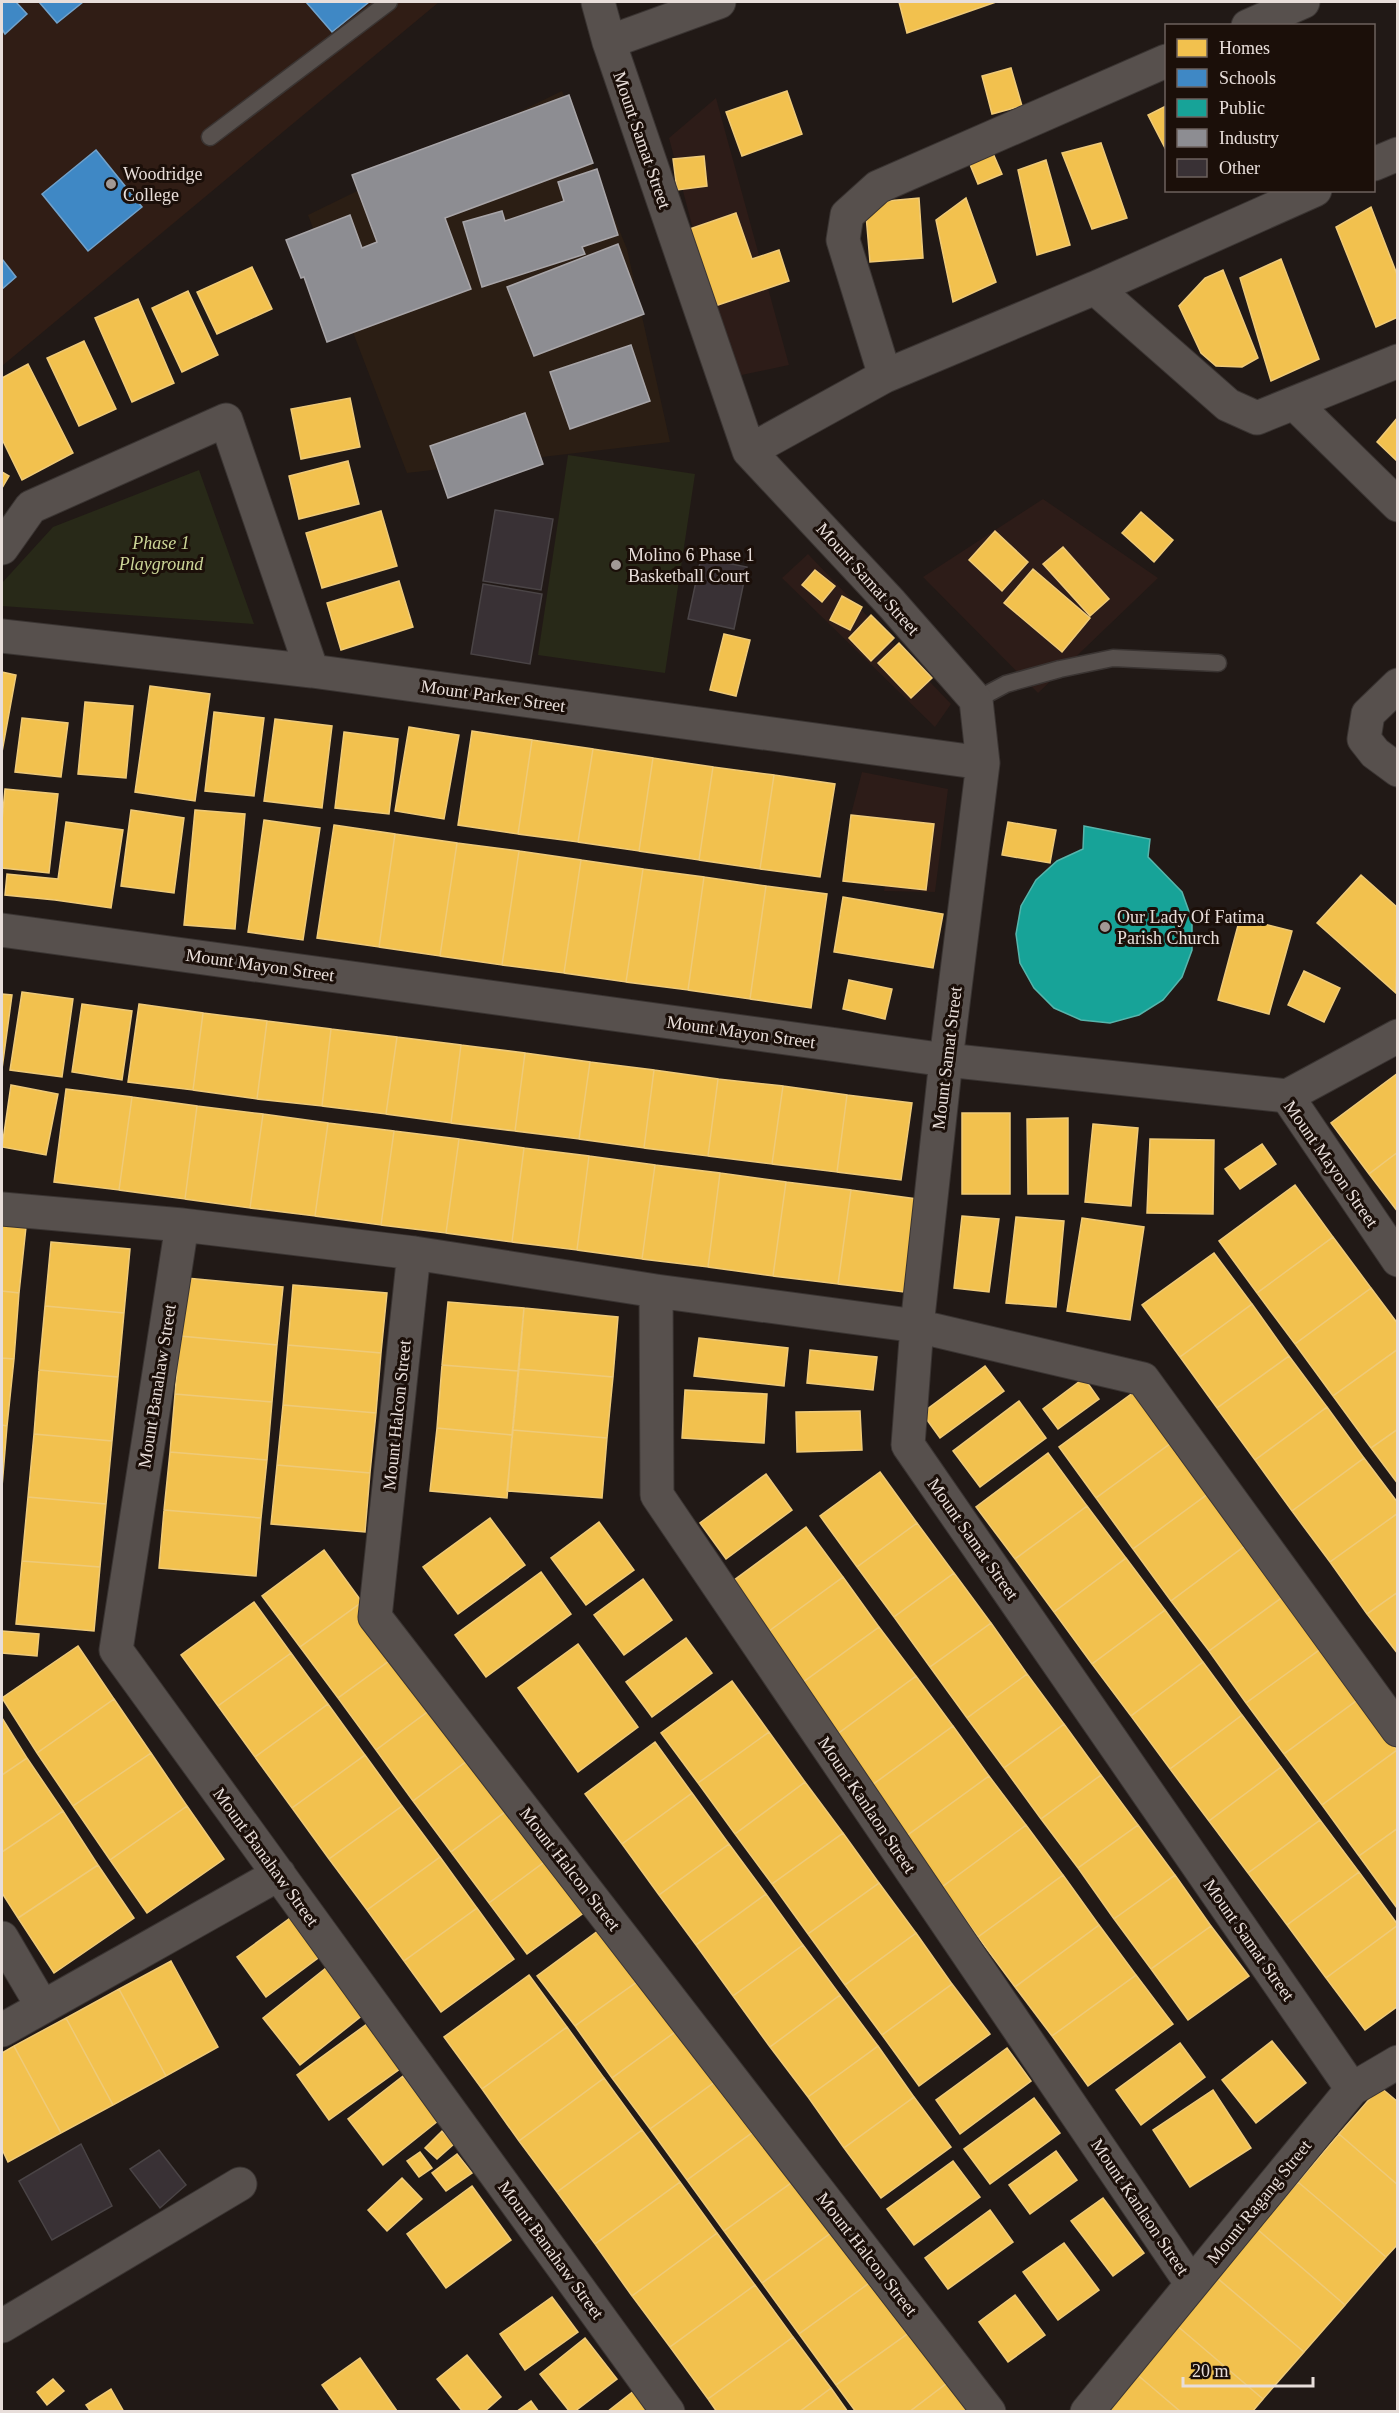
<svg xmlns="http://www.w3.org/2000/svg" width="1399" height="2413" font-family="'Times New Roman',serif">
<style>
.commercial{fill:#2d1c18}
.industrial{fill:#2b1e14}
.built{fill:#301d15}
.green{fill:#282918}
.homes{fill:#f2c14e;stroke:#efca78;stroke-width:1.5}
.schools{fill:#3f88c5;stroke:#72a2cb;stroke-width:1.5}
.public{fill:#17a398;stroke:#56b5ac;stroke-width:1.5}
.industry{fill:#8d8d92;stroke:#a8a5a8;stroke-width:1.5}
.building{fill:#393135;stroke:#4a4446;stroke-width:1.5}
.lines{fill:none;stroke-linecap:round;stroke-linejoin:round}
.service-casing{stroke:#3a3432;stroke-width:19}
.minor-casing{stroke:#3a3432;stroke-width:35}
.tertiary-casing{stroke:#3a3432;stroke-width:35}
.service{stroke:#57504d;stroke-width:16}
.minor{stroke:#57504d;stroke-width:33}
.tertiary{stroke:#57504d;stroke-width:33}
.poi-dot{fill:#a29995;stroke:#1b0f09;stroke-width:2}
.labels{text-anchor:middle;stroke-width:6;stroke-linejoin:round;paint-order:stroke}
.street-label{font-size:18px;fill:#e8deda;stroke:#1b0f09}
.poi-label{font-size:18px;fill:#e8deda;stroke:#1b0f09;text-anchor:start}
.park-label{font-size:18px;font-style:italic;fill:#cdd798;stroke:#1b0f09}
</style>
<rect width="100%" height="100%" fill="#211916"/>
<path class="commercial" d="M716,98L789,365L732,377L669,138Z
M1043,499L1158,578L1038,693L923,577Z
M808,554L951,704L935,727L782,578Z
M862,772L948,789L935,892L884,891L898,822H849Z"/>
<path class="industrial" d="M562,91L627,249L670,442L407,473L308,215Z"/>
<path class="built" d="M2,2H439L2,366Z"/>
<path class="green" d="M568,455L695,474L665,673L538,655Z
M199,470L254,624L2,606V583L53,527Z"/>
<path class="homes" d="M899,2H996L907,33Z
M1011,68L1022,106L992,114L982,76Z
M787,91L802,134L742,156L726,112Z
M1166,106V150L1148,115Z
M1101,143L1127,218L1092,229L1062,153Z
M992,151L1002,174L978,184L969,162Z
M704,156L707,186L677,190L673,159Z
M1046,160L1070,245L1037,255L1018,170Z
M919,198L923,258L870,262L865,203Z
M966,198L996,282L953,302L936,220Z
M1371,207L1398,277V317L1376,327L1336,227Z
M736,213L752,259L779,250L789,281L712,307L684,231Z
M1281,259L1319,359L1271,381L1240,278Z
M252,267L272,309L217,334L197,292Z
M1223,270L1258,358L1242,367L1216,366L1201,353L1179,306L1205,278Z
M188,291L218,355L182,372L152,308Z
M138,299L174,383L132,402L95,318Z
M84,341L116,409L79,426L47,358Z
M28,364L73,453L22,480L2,439V378Z
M350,398L360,447L301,459L291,409Z
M1398,417V462L1377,442Z
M348,461L359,504L299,519L289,476Z
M2,472L9,476L2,488Z
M381,511L397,566L322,588L306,533Z
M1141,512L1173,540L1154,562L1122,533Z
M995,531L1028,562L1002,591L969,560Z
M1063,547L1109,599L1090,616L1043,564Z
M1033,569L1090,618L1062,652L1004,603Z
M815,570L835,586L822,602L802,585Z
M399,581L413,627L341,650L327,603Z
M842,596L862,607L850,630L830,620Z
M871,615L894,638L871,661L849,638Z
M724,634L750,640L736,696L710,690Z
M899,643L932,678L911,698L878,663Z
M2,672L16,675L2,752Z
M150,686L210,694L195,801L135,792Z
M85,702L133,706L126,778L78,774Z
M214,712L264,718L254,796L205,791Z
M22,718L68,723L61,777L15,772Z
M275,719L332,726L322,808L264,801Z
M409,727L459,735L444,819L395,811Z
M472,731L532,740L518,834L458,825Z
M344,732L398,739L389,814L335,808Z
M532,740L593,749L578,842L518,834Z
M593,749L653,758L639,851L578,842Z
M653,758L713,767L699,860L639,851Z
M713,767L774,775L760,869L699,860Z
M774,775L835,784L820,877L760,869Z
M5,789L58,794L49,873L2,868V821Z
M131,810L184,818L174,893L121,886Z
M195,810L245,814L235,929L184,925Z
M851,815L934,824L926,890L843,881Z
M264,820L320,828L303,940L248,932Z
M66,822L123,830L111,908L55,900L5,895L7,874L58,879Z
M1008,822L1056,830L1050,863L1002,855Z
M334,825L395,834L379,947L317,938Z
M395,834L457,843L440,956L379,947Z
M457,843L519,851L502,965L440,956Z
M519,851L581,860L564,973L502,965Z
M581,860L643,869L626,982L564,973Z
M643,869L704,877L688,990L626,982Z
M1361,875L1398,908L1396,993L1317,923Z
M704,877L766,886L750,999L688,990Z
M766,886L827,894L811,1008L750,999Z
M843,897L943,914L933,968L834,952Z
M1240,918L1292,931L1269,1014L1218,1000Z
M1304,971L1340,988L1324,1022L1288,1005Z
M849,980L892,989L885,1019L843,1009Z
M22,992L73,999L62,1077L10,1070Z
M2,994L12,995L2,1069Z
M82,1004L132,1011L122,1080L72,1072Z
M139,1004L203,1013L193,1090L128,1082Z
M203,1013L267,1021L257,1099L193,1090Z
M267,1021L331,1029L322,1106L257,1099Z
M331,1029L397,1037L386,1114L322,1106Z
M397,1037L461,1045L451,1123L386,1114Z
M461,1045L525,1053L515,1131L451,1123Z
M525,1053L590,1062L579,1139L515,1131Z
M590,1062L654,1070L644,1148L579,1139Z
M654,1070L718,1079L708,1156L644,1148Z
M1398,1073V1152L1369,1174L1331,1123Z
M718,1079L783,1086L772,1164L708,1156Z
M11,1085L58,1094L46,1155L2,1147Z
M783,1086L847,1095L837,1172L772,1164Z
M66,1089L132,1097L119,1190L54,1182Z
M847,1095L912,1103L901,1180L837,1172Z
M132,1097L197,1106L185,1199L119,1190Z
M197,1106L263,1114L250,1208L185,1199Z
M962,1113H1010V1194H962Z
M263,1114L328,1123L315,1216L250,1208Z
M1068,1118V1194H1028L1027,1119Z
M328,1123L394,1131L381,1225L315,1216Z
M1093,1124L1138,1128L1131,1206L1085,1202Z
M394,1131L459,1139L446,1233L381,1225Z
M459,1139L524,1148L512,1242L446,1233Z
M1150,1139L1214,1140L1213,1214L1147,1213Z
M1262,1144L1276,1164L1240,1189L1225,1169Z
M524,1148L589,1156L577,1250L512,1242Z
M1398,1152V1212L1369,1174Z
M589,1156L655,1165L642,1259L577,1250Z
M655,1165L720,1173L708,1267L642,1259Z
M720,1173L786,1182L773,1276L708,1267Z
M786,1182L851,1190L838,1284L773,1276Z
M1295,1185L1333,1237L1257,1293L1219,1241Z
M851,1190L917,1199L904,1292L838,1284Z
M962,1216L999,1219L989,1292L954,1288Z
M1016,1217L1064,1221L1056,1307L1006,1303Z
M1082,1218L1144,1227L1130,1320L1067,1311Z
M2,1224L26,1227L19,1293L2,1291Z
M1333,1237L1371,1288L1295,1344L1257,1293Z
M51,1242L130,1249L124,1313L45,1306Z
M1214,1253L1252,1304L1180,1357L1142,1305Z
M186,1278L283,1287L277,1345L180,1336Z
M293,1285L387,1293L381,1353L288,1345Z
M1371,1288L1398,1324V1349L1333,1396L1295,1344Z
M2,1291L19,1293L14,1359L2,1358Z
M448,1302L524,1308L518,1371L442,1365Z
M1252,1304L1289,1356L1217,1408L1180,1357Z
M45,1306L124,1313L118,1377L39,1370Z
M524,1308L618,1317L613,1377L519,1369Z
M180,1336L277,1345L272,1402L175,1394Z
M699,1338L788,1348L784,1386L694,1376Z
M288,1345L381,1353L376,1413L283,1405Z
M1398,1349V1429L1371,1448L1333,1396Z
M810,1350L877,1357L873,1390L807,1383Z
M1289,1356L1327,1407L1255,1460L1217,1408Z
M2,1358L14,1359L7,1426L2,1425Z
M442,1365L518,1371L512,1435L437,1428Z
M985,1366L1004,1391L940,1438L922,1413Z
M519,1369L613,1377L607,1438L513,1430Z
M39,1370L118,1377L112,1441L34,1434Z
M1084,1378L1099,1399L1058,1429L1043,1409Z
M685,1390L767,1394L764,1443L682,1438Z
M1134,1392L1171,1443L1096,1498L1059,1447Z
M175,1394L272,1402L267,1460L170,1452Z
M1019,1401L1046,1438L980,1487L953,1451Z
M283,1405L376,1413L370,1473L277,1465Z
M1327,1407L1364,1458L1292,1511L1255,1460Z
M860,1411L862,1450L797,1452L796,1412Z
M2,1425L7,1426L2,1487Z
M437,1428L512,1435L507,1498L430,1491Z
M1398,1429V1484L1371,1448Z
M513,1430L607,1438L602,1498L507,1491Z
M34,1434L112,1441L106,1504L28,1497Z
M1171,1443L1209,1493L1133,1549L1096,1498Z
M170,1452L267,1460L261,1518L164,1510Z
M1048,1453L1087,1506L1015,1559L976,1507Z
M1364,1458L1398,1503V1513L1330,1562L1292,1511Z
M277,1465L370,1473L365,1532L271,1524Z
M880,1472L917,1523L857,1567L820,1516Z
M766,1474L792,1510L726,1559L700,1523Z
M1209,1493L1246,1545L1171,1601L1133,1549Z
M28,1497L106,1504L100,1567L22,1561Z
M1087,1506L1126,1558L1054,1612L1015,1559Z
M164,1510L261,1518L256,1576L159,1568Z
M1398,1513V1592L1367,1614L1330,1562Z
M490,1518L525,1565L458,1614L423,1567Z
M599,1522L634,1570L586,1605L551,1558Z
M917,1523L954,1573L894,1617L857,1567Z
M806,1527L843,1577L758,1639L722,1589Z
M1246,1545L1284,1596L1209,1651L1171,1601Z
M324,1550L362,1602L300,1647L262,1596Z
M1126,1558L1165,1610L1092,1664L1054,1612Z
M22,1561L100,1567L94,1631L16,1624Z
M541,1572L571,1614L486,1677L455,1635Z
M954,1573L991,1623L930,1667L894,1617Z
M843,1577L879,1627L795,1688L758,1639Z
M643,1579L672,1620L624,1655L594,1615Z
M1398,1592V1654L1367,1614Z
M1284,1596L1322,1648L1246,1703L1209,1651Z
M254,1602L291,1653L218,1706L181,1655Z
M362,1602L400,1653L338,1698L300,1647Z
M1165,1610L1203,1662L1131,1716L1092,1664Z
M991,1623L1027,1674L967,1718L930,1667Z
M879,1627L916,1676L832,1738L795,1688Z
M2,1631L39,1634L37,1656L2,1653Z
M686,1638L712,1673L652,1717L626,1682Z
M578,1644L638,1727L578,1772L518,1688Z
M78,1646L114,1699L37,1753L2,1698Z
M1322,1648L1360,1698L1284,1754L1246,1703Z
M291,1653L328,1704L255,1757L218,1706Z
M400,1653L438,1704L376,1750L338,1698Z
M1203,1662L1242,1715L1170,1769L1131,1716Z
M1027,1674L1064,1724L1004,1768L967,1718Z
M916,1676L953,1726L868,1788L832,1738Z
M732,1681L769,1732L698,1783L661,1733Z
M1360,1698L1397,1750L1322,1805L1284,1754Z
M114,1699L151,1753L73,1806L37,1753Z
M328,1704L365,1755L292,1808L255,1757Z
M438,1704L475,1755L413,1801L376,1750Z
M1242,1715L1281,1767L1209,1821L1170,1769Z
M2,1718L27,1758L2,1775Z
M1064,1724L1101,1775L1041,1819L1004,1768Z
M953,1726L989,1776L905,1837L868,1788Z
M769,1732L805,1782L735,1834L698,1783Z
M655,1742L692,1793L622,1844L585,1794Z
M1397,1750L1398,1828L1359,1856L1322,1805Z
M151,1753L187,1806L110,1860L73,1806Z
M365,1755L402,1806L329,1859L292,1808Z
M475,1755L513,1806L451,1852L413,1801Z
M27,1758L63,1811L2,1852V1775Z
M1281,1767L1320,1820L1248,1873L1209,1821Z
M1101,1775L1138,1825L1078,1868L1041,1819Z
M989,1776L1026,1825L942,1887L905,1837Z
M805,1782L843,1833L772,1884L735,1834Z
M692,1793L729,1844L659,1895L622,1844Z
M187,1806L224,1859L147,1913L110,1860Z
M402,1806L440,1857L367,1910L329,1859Z
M513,1806L551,1857L489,1903L451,1852Z
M63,1811L98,1865L18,1918L2,1893V1852Z
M1320,1820L1359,1872L1287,1925L1248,1873Z
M1026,1825L1063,1875L978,1937L942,1887Z
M1138,1825L1175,1875L1114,1919L1078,1868Z
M1398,1828V1907L1397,1908L1359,1856Z
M843,1833L879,1883L808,1934L772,1884Z
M729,1844L766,1894L696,1945L659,1895Z
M440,1857L477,1908L404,1961L367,1910Z
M551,1857L589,1909L527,1954L489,1903Z
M98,1865L134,1918L54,1973L18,1918Z
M1359,1872L1398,1925L1326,1978L1287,1925Z
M1063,1875L1099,1925L1015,1987L978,1937Z
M1175,1875L1211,1926L1151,1969L1114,1919Z
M879,1883L916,1933L845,1985L808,1934Z
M766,1894L803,1945L733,1996L696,1945Z
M477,1908L514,1959L441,2012L404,1961Z
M297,1913L326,1952L266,1997L237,1957Z
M610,1922L648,1974L575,2026L537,1976Z
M1099,1925L1136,1975L1052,2036L1015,1987Z
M1398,1925V2006L1365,2030L1326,1978Z
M1211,1926L1249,1976L1188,2020L1151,1969Z
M916,1933L952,1984L882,2035L845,1985Z
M803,1945L840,1995L770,2047L733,1996Z
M171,1961L218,2047L166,2076L119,1989Z
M331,1964L368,2011L300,2065L263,2018Z
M648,1974L686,2024L612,2078L575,2026Z
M529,1975L567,2027L482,2089L444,2037Z
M1136,1975L1173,2024L1088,2086L1052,2036Z
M952,1984L990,2034L919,2086L882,2035Z
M119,1989L166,2076L113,2105L66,2018Z
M840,1995L878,2046L808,2097L770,2047Z
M66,2018L113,2105L61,2133L14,2046Z
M371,2021L404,2066L329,2120L297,2075Z
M686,2024L723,2076L650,2129L612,2078Z
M567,2027L604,2078L519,2141L482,2089Z
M1272,2041L1306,2083L1256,2123L1222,2080Z
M1180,2043L1205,2077L1141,2125L1116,2090Z
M14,2046L61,2133L8,2162L2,2149V2053Z
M878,2046L914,2097L844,2148L808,2097Z
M1007,2048L1031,2081L960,2134L936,2100Z
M403,2076L438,2121L383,2165L348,2119Z
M723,2076L760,2127L687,2180L650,2129Z
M604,2078L642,2130L557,2192L519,2141Z
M1380,2087L1398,2102V2185L1339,2134Z
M1213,2090L1251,2148L1190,2187L1153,2130Z
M914,2097L951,2147L881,2198L844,2148Z
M1034,2098L1060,2133L990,2184L964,2149Z
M760,2127L798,2178L724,2231L687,2180Z
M642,2130L680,2182L595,2244L557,2192Z
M442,2131L454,2144L437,2159L425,2148Z
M1339,2134L1398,2185V2244L1386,2257L1298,2182Z
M1056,2151L1077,2180L1030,2214L1009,2185Z
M420,2152L432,2168L419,2177L407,2161Z
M457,2154L472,2173L446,2191L432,2173Z
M953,2161L980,2197L914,2245L887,2209Z
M402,2178L422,2199L387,2231L368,2210Z
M798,2178L835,2230L762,2283L724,2231Z
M680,2182L717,2233L632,2296L595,2244Z
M1298,2182L1386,2257L1345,2305L1257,2229Z
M472,2186L511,2240L446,2288L407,2234Z
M1103,2198L1144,2253L1113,2276L1071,2221Z
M990,2210L1013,2242L948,2289L925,2258Z
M1257,2229L1345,2305L1304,2352L1216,2277Z
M835,2230L872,2281L799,2334L762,2283Z
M717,2233L755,2285L670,2347L632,2296Z
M1064,2243L1099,2290L1058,2320L1023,2272Z
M1216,2277L1304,2352L1263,2399L1175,2324Z
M872,2281L910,2332L836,2385L799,2334Z
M755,2285L793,2337L708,2399L670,2347Z
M1015,2295L1045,2335L1008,2362L979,2322Z
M552,2297L578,2332L525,2370L500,2334Z
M1175,2324L1263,2399L1252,2412H1181L1134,2372Z
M910,2332L947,2383L909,2412H856L836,2385Z
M793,2337L831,2388L799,2412H717L708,2399Z
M585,2338L617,2379L574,2412H570L540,2374Z
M467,2355L501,2397L484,2412H463L437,2379Z
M360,2358L397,2411V2412H341L322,2385Z
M1134,2372L1181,2412H1099Z
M53,2379L64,2391L47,2405L37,2392Z
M947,2383L968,2412H909Z
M831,2388L848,2412H799Z
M111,2389L124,2412H91L86,2405Z
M635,2390L652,2412H607Z
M531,2401L539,2412H516Z"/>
<path class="schools" d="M2,2H16L27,14L5,34L2,29Z
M39,2H83L57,23Z
M306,2H369L332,32Z
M96,150L142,207L88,251L42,194Z
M2,259L16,277L2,289Z"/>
<path class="public" d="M1084,826L1150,839L1148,857L1182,892L1192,920V950L1182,977L1163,1000L1139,1015L1110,1023L1081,1020L1054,1008L1034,988L1020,963L1016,934L1021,906L1036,880L1057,861L1083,849Z"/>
<path class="industry" d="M569,95L593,163L445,218L471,289L327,342L304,277L301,278L286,240L350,215L362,248L377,242L352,175Z
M597,169L618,235L582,247L585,254L482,287L463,222L502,211L505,221L564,201L558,182Z
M618,244L644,314L534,356L507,287Z
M631,345L650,401L570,429L550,372Z
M525,413L543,464L448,498L430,446Z"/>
<path class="building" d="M495,510L553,519L541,590L483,581Z
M701,558L747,567L734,629L688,619Z
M483,584L542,594L530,664L471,654Z
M81,2144L112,2206L52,2240L19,2181Z
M159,2150L186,2185L160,2208L130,2169Z"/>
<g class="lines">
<g class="service-casing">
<path id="service" d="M210,137L389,2
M976,700L1006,684L1060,669L1113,658L1218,663"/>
</g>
<g class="minor-casing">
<path id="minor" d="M598,2L609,42L749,451L891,603L976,700L983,763L946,1060L917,1326L908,1445L1352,2089
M1248,26L1303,2
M609,42L719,2
M1374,164L1398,154
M1095,288L1228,405L1257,418L1398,361
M885,376L843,240L847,215L878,187L1166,61
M1295,404L1398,505
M749,451L885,376L1095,288L1315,190
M2,548L31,507L226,420L312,671
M2,636L312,671L983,763
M1398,685L1368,714L1364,739L1375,753L1398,770
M1287,1096L1398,1260
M2,1209L182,1225L414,1253L656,1291L917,1326L1143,1379L1398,1730
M182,1225L116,1650L668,2412
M414,1253L375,1617L989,2412
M656,1291L657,1495L1191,2283
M2,1938L42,2006
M2,2030L279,1874
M2,2326L240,2184
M1087,2412L1352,2089L1398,2062"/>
</g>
<g class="tertiary-casing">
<path id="tertiary" d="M2,930L946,1060L1287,1096L1398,1036"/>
</g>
<use href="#service" class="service"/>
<use href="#minor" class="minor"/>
<use href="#tertiary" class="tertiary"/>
</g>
<g class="poi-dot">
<circle cx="111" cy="184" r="6"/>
<circle cx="616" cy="565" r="6"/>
<circle cx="1105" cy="927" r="6"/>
</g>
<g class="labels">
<g class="street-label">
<text transform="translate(642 140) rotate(71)" y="6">Mount Samat Street</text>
<text transform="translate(868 579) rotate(48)" y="6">Mount Samat Street</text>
<text transform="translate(493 696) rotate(8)" y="6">Mount Parker Street</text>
<text transform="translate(260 965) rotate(8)" y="6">Mount Mayon Street</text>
<text transform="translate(741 1032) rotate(8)" y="6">Mount Mayon Street</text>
<text transform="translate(947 1058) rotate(-83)" y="6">Mount Samat Street</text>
<text transform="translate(1331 1164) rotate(55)" y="6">Mount Mayon Street</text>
<text transform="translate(157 1386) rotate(-81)" y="6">Mount Banahaw Street</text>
<text transform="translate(397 1415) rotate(-84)" y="6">Mount Halcon Street</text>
<text transform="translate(973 1539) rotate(55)" y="6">Mount Samat Street</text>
<text transform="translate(867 1805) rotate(56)" y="6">Mount Kanlaon Street</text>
<text transform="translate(266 1857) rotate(54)" y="6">Mount Banahaw Street</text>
<text transform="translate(570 1869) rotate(52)" y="6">Mount Halcon Street</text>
<text transform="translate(1249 1940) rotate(55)" y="6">Mount Samat Street</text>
<text transform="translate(1259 2202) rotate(-51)" y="6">Mount Ragang Street</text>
<text transform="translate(1140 2207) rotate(56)" y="6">Mount Kanlaon Street</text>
<text transform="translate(551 2250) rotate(54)" y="6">Mount Banahaw Street</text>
<text transform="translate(867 2254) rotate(52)" y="6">Mount Halcon Street</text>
</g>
<g class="poi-label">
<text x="123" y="180">Woodridge<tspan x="123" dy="21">College</tspan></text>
<text x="628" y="561">Molino 6 Phase 1<tspan x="628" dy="21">Basketball Court</tspan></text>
<text x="1117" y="923">Our Lady Of Fatima<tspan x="1117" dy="21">Parish Church</tspan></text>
</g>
<g class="park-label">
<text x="161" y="549">Phase 1<tspan x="161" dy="21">Playground</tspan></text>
</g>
</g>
<rect width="1399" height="2413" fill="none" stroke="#e8deda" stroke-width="6"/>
<rect x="1165" y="24" width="210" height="168" fill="#1b0f09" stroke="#6d625d" stroke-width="1.5"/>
<rect x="1177" y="39" width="30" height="18" fill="#f2c14e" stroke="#6d625d" stroke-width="1.5"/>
<text x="1219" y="54" font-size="18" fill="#e8deda">Homes</text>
<rect x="1177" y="69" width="30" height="18" fill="#3f88c5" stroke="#6d625d" stroke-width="1.5"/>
<text x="1219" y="84" font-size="18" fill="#e8deda">Schools</text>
<rect x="1177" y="99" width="30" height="18" fill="#17a398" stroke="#6d625d" stroke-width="1.5"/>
<text x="1219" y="114" font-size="18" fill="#e8deda">Public</text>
<rect x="1177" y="129" width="30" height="18" fill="#8d8d92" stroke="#6d625d" stroke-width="1.5"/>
<text x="1219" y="144" font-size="18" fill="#e8deda">Industry</text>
<rect x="1177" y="159" width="30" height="18" fill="#393135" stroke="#6d625d" stroke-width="1.5"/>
<text x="1219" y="174" font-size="18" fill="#e8deda">Other</text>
<path d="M1183 2377v9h130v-9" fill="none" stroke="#e8deda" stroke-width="3"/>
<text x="1192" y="2377" font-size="18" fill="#e8deda" stroke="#1b0f09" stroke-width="4.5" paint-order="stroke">20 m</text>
</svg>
